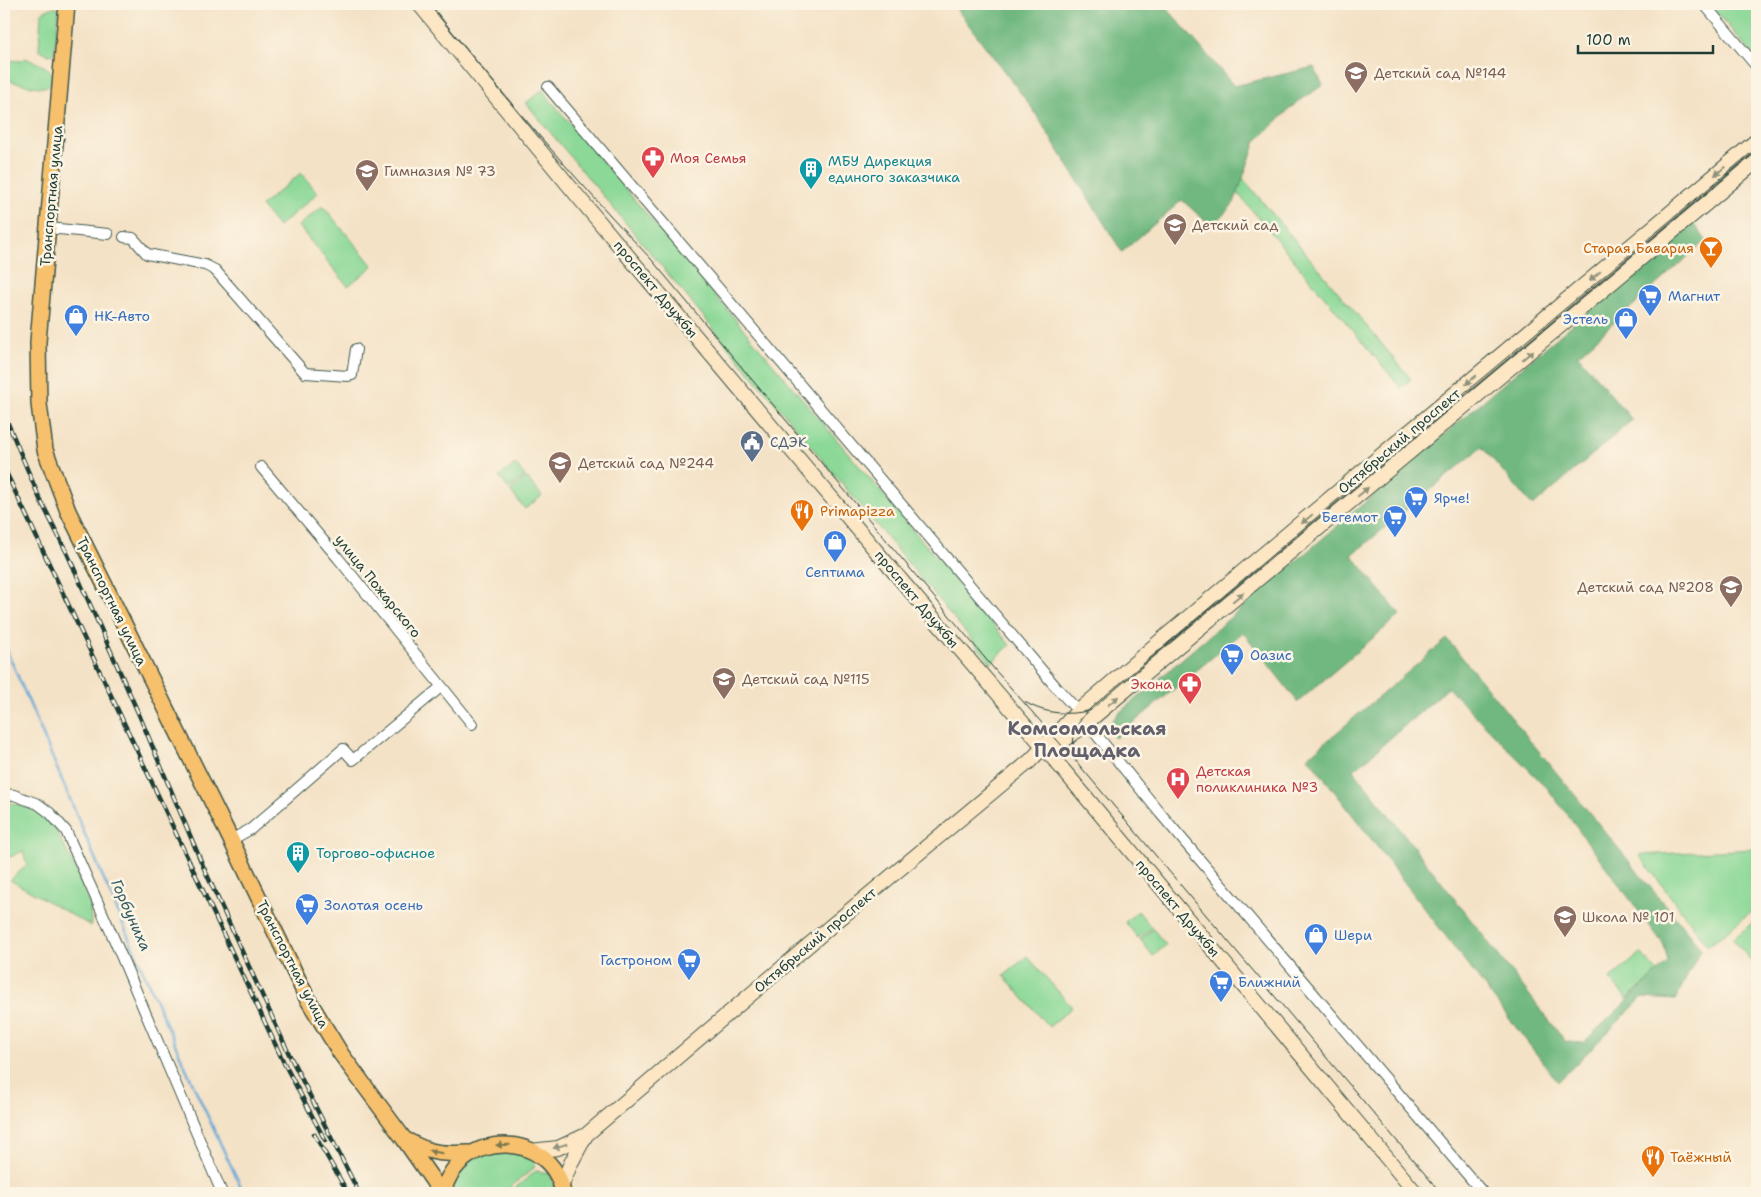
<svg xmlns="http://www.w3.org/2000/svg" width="1761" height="1197" font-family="'Shantell Sans',sans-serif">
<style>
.green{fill:#8bd897;stroke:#558a66}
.forest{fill:#70b880;stroke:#487a5a;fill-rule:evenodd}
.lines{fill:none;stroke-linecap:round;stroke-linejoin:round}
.stream{stroke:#61a7d7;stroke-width:2.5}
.street-casing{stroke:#3f564a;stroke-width:12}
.secondary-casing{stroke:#3f564a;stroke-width:16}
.primary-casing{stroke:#3f564a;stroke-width:18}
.street{stroke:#fff;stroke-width:10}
.secondary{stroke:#fce6c4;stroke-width:14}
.primary{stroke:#f7c06c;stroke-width:15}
.tram{stroke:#1f3d34;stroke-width:1}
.rail-casing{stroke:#1f3d34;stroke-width:4.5}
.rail{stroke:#fcf5e5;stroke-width:2.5;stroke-dasharray:8;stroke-linecap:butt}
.oneway{fill:#8e927c}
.oneway2{fill:#80784d}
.labels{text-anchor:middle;stroke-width:5;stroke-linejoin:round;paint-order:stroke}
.education-label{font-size:14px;fill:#785e54;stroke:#fcf5e5;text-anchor:start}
.health-label{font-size:14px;fill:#be3a42;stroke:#fcf5e5;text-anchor:start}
.culture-label{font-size:14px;fill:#0d838f;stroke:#fcf5e5;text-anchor:start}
.street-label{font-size:14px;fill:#1f3d34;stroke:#fcf5e5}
.food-label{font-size:14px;fill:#c56008;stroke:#fcf5e5;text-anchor:start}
.shop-label{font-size:14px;fill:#366cbe;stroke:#fcf5e5;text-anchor:start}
.service-label{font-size:14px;fill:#4e5e75;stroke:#fcf5e5;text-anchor:start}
.water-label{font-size:15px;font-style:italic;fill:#335d65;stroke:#fcf5e5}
.district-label{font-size:19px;font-weight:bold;fill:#62606c;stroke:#fcf5e5}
</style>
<rect width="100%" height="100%" fill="#fcf5e5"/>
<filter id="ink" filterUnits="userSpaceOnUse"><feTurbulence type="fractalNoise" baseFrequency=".02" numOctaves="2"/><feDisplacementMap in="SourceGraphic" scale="10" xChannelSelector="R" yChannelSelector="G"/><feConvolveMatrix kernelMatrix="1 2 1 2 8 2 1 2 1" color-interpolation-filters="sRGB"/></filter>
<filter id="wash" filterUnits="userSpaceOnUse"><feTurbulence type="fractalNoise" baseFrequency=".0096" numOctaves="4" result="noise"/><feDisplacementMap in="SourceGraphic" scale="20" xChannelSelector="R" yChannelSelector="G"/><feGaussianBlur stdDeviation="1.12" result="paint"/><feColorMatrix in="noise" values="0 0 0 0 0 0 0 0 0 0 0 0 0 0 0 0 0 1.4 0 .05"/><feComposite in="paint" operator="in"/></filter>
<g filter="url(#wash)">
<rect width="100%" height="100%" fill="#f4e2c6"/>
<path class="green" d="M1710,4H1752L1757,11V60Z
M54,7L59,9L54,54L49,55L39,49L41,14L44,11Z
M25,58C34,62 57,68 53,81C52,84 48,87 44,87C34,88 16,82 6,80L7,70L4,69V60L22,61Z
M542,90L1010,645L991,663L526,103Z
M1215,145L1411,379L1401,388L1204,153Z
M301,173L318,193L278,227L261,206Z
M323,206L373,266L348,286L298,226Z
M515,464L525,476L509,489L499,477Z
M526,477L542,496L525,509L510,491Z
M4,801L33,809L51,822L73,863L90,905L91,926L10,880L27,865L23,851L4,860Z
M1757,849V907L1708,946L1639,855Z
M1138,911L1152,928L1138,938L1125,922Z
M1757,919V968L1733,939Z
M1153,929L1166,945L1153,956L1140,939Z
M1641,953L1658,973L1627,999L1610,979Z
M1027,956L1072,1007L1049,1027L1004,976Z
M521,1152L535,1160L534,1168L503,1193H450L464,1164L482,1153Z
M536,1171L550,1173L556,1193H509Z"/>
<path class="forest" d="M953,4H1167L1165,6L1234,86L1314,67L1323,85L1295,104L1256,141L1234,203L1212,227L1182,200L1122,252L1032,108Z
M1692,222L1706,240L1578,355L1632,420L1533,506L1482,447L1352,555L1400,615L1298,702L1243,632L1115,738L1107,730L1108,725L1119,713Z
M1447,639L1701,949L1675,1000L1642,998L1558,1082L1308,757ZM1448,688L1548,789L1664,945L1668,962L1583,1043L1566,1042L1354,770Z"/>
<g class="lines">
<path class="stream" d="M4,644C83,827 157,1013 244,1193"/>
</g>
</g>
<g filter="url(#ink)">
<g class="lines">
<g class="street-casing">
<path id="street" d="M1704,4L1757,67
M548,87L1056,687L1078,711
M49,228L108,234
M124,237L133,238L147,254L205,265L215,270L305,373L348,376L352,375L356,349
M261,467L338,558L472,724
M1087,723L1160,813L1483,1193
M4,794L14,795L38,804L50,813L66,831L114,939L222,1193
M231,840L251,829L343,749L353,760L441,687"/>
</g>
<g class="secondary-casing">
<path id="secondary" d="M419,4L580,199L883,559L1070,778L1416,1193
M1045,747L1063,741L1078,730L1757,161
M531,1151L558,1148L586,1135L831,926L1030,761L1076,713L1167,635L1757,140
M561,1187L571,1163L586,1135"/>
</g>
<g class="primary-casing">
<path id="primary" d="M67,4L38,342L39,404L45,450L68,511L231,840L307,998L341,1054L404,1139L434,1182L438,1193
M408,1141C433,1155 444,1154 471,1153
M443,1193C458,1129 552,1129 563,1193"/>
</g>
<use href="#street" class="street"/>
<use href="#secondary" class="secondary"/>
<use href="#primary" class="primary"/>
<path class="tram" d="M430,4C500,92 574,178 651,259L995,670L1080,766L1441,1193
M1025,702C1044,714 1070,716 1091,710
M1077,761C1068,741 1076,721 1092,707L1425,426L1757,148"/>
<g class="rail-casing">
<path id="rail" d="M4,414L39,497L68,555L140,717L203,866L289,1054L359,1193
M4,468L285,1065L325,1140
M314,1134L348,1193"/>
</g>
<use href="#rail" class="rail"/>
</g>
<defs><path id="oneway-solid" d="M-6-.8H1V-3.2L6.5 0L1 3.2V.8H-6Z" transform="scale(1.25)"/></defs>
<g class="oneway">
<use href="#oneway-solid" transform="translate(1720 171) rotate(140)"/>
<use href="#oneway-solid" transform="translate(1595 276) rotate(140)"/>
<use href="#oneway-solid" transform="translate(1528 355) rotate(-40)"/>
<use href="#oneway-solid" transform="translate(1471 380) rotate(140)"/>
<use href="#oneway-solid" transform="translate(1363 492) rotate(-40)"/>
<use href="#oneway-solid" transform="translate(1307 519) rotate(140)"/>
<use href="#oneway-solid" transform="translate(1238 597) rotate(-40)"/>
<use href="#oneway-solid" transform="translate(1113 701) rotate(-40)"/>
<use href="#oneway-solid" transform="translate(560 1146) rotate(162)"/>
</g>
<g class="oneway2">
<use href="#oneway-solid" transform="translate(503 1145) rotate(179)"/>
<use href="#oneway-solid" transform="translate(436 1152) rotate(-168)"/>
</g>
</g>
<defs>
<g id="school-pin" transform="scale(1.25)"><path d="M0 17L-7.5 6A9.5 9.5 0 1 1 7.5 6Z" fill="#8d6e63" stroke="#fcf5e5"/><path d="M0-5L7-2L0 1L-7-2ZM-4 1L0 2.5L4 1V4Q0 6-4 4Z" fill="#fff"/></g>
<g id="pharmacy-pin" transform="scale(1.25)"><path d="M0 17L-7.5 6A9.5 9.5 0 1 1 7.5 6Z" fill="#e0444e" stroke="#fcf5e5"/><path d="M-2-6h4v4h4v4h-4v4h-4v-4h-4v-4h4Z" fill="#fff"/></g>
<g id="building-pin" transform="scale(1.25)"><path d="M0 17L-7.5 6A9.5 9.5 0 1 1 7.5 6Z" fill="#0f9aa8" stroke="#fcf5e5"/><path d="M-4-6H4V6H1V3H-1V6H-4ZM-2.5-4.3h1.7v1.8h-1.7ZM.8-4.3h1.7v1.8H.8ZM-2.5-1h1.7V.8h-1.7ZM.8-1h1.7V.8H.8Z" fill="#fff"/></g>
<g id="bar-pin" transform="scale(1.25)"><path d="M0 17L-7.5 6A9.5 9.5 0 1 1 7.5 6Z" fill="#e8710a" stroke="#fcf5e5"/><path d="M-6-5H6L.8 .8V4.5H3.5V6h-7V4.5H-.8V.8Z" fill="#fff"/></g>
<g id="supermarket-pin" transform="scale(1.25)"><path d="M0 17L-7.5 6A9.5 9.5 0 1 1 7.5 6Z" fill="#3f7fe0" stroke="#fcf5e5"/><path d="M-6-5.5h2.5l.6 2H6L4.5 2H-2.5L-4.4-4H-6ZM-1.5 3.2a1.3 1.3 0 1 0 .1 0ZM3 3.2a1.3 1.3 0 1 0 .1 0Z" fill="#fff"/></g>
<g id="shop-pin" transform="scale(1.25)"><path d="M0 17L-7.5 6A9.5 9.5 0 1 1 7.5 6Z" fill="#3f7fe0" stroke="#fcf5e5"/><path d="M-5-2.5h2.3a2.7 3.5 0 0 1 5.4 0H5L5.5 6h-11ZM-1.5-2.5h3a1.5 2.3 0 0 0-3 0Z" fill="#fff"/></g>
<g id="civic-pin" transform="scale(1.25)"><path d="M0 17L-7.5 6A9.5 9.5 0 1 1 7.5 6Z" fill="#5c6f8a" stroke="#fcf5e5"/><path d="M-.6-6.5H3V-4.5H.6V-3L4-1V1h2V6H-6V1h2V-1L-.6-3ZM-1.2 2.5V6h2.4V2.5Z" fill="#fff"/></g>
<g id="restaurant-pin" transform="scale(1.25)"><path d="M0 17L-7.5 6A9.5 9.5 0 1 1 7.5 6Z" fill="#e8710a" stroke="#fcf5e5"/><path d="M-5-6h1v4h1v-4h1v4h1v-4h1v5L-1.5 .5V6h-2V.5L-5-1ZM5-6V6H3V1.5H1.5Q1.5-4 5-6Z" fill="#fff"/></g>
<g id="hospital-pin" transform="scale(1.25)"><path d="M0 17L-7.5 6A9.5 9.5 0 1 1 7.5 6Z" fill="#e0444e" stroke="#fcf5e5"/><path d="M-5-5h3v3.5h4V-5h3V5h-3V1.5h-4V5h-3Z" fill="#fff"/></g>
</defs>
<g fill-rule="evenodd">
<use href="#school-pin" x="1356" y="73"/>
<use href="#pharmacy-pin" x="653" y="158"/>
<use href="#building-pin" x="811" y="169"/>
<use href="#school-pin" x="367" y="171"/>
<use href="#school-pin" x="1175" y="225"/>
<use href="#bar-pin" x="1711" y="248"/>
<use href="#supermarket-pin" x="1650" y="296"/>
<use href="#shop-pin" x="76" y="316"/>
<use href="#shop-pin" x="1626" y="319"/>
<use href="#civic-pin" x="752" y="442"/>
<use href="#school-pin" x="560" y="463"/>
<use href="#supermarket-pin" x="1416" y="498"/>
<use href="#restaurant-pin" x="802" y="511"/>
<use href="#supermarket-pin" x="1395" y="517"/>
<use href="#shop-pin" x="835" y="542"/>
<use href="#school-pin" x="1731" y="587"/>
<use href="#supermarket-pin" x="1232" y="655"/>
<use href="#school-pin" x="724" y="679"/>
<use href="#pharmacy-pin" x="1190" y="684"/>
<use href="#hospital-pin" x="1178" y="779"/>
<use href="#building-pin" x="298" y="853"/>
<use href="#supermarket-pin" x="307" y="905"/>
<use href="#school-pin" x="1565" y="917"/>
<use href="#shop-pin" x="1316" y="935"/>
<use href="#supermarket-pin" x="689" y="960"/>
<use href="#supermarket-pin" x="1221" y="982"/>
<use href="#restaurant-pin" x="1653" y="1157"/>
</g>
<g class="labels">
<g class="education-label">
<text x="1374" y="78">Детский сад №144</text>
<text x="384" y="176">Гимназия № 73</text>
<text x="1192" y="230">Детский сад</text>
<text x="578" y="468">Детский сад №244</text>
<text x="1714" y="592" text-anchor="end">Детский сад №208</text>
<text x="742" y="684">Детский сад №115</text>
<text x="1582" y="922">Школа № 101</text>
</g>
<g class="health-label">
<text x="670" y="163">Моя Семья</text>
<text x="1172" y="689" text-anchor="end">Экона</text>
<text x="1196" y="776">Детская<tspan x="1196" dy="16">поликлиника №3</tspan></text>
</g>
<g class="culture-label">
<text x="828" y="166">МБУ Дирекция<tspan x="828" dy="16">единого заказчика</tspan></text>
<text x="316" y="858">Торгово-офисное</text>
</g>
<g class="street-label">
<text transform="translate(51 196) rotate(-85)" y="5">Транспортная улица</text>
<text transform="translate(656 289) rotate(50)" y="5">проспект Дружбы</text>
<text transform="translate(1399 441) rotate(-40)" y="5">Октябрьский проспект</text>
<text transform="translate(378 586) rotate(51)" y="5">улица Пожарского</text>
<text transform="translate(917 599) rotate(50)" y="5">проспект Дружбы</text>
<text transform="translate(112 601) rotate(64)" y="5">Транспортная улица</text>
<text transform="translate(1178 908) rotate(50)" y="5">проспект Дружбы</text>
<text transform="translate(815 940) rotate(-40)" y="5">Октябрьский проспект</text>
<text transform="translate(293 964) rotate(63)" y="5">Транспортная улица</text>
</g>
<g class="food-label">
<text x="1694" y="253" text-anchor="end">Старая Бавария</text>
<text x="820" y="516">Primapizza</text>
<text x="1670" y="1162">Таёжный</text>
</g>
<g class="shop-label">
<text x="1668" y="301">Магнит</text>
<text x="94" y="321">НК-Авто</text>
<text x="1608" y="324" text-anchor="end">Эстель</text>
<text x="1434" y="503">Ярче!</text>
<text x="1378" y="522" text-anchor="end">Бегемот</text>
<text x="835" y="577" text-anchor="middle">Септима</text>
<text x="1250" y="660">Оазис</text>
<text x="324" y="910">Золотая осень</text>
<text x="1334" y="940">Шери</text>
<text x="672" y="965" text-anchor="end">Гастроном</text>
<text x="1238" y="987">Ближний</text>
</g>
<g class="service-label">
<text x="770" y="447">СДЭК</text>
</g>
<g class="water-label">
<text transform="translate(131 915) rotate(66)" y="5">Горбуниха</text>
</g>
<g class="district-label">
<text x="1087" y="735">Комсомольская<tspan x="1087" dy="22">Площадка</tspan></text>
</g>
</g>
<rect width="1761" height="1197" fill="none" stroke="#fcf5e5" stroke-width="20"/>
<path d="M1578 45v8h135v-8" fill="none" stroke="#1f3d34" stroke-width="2.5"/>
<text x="1586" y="45" font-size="15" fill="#1f3d34" stroke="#fcf5e5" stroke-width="4" paint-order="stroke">100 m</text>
</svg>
